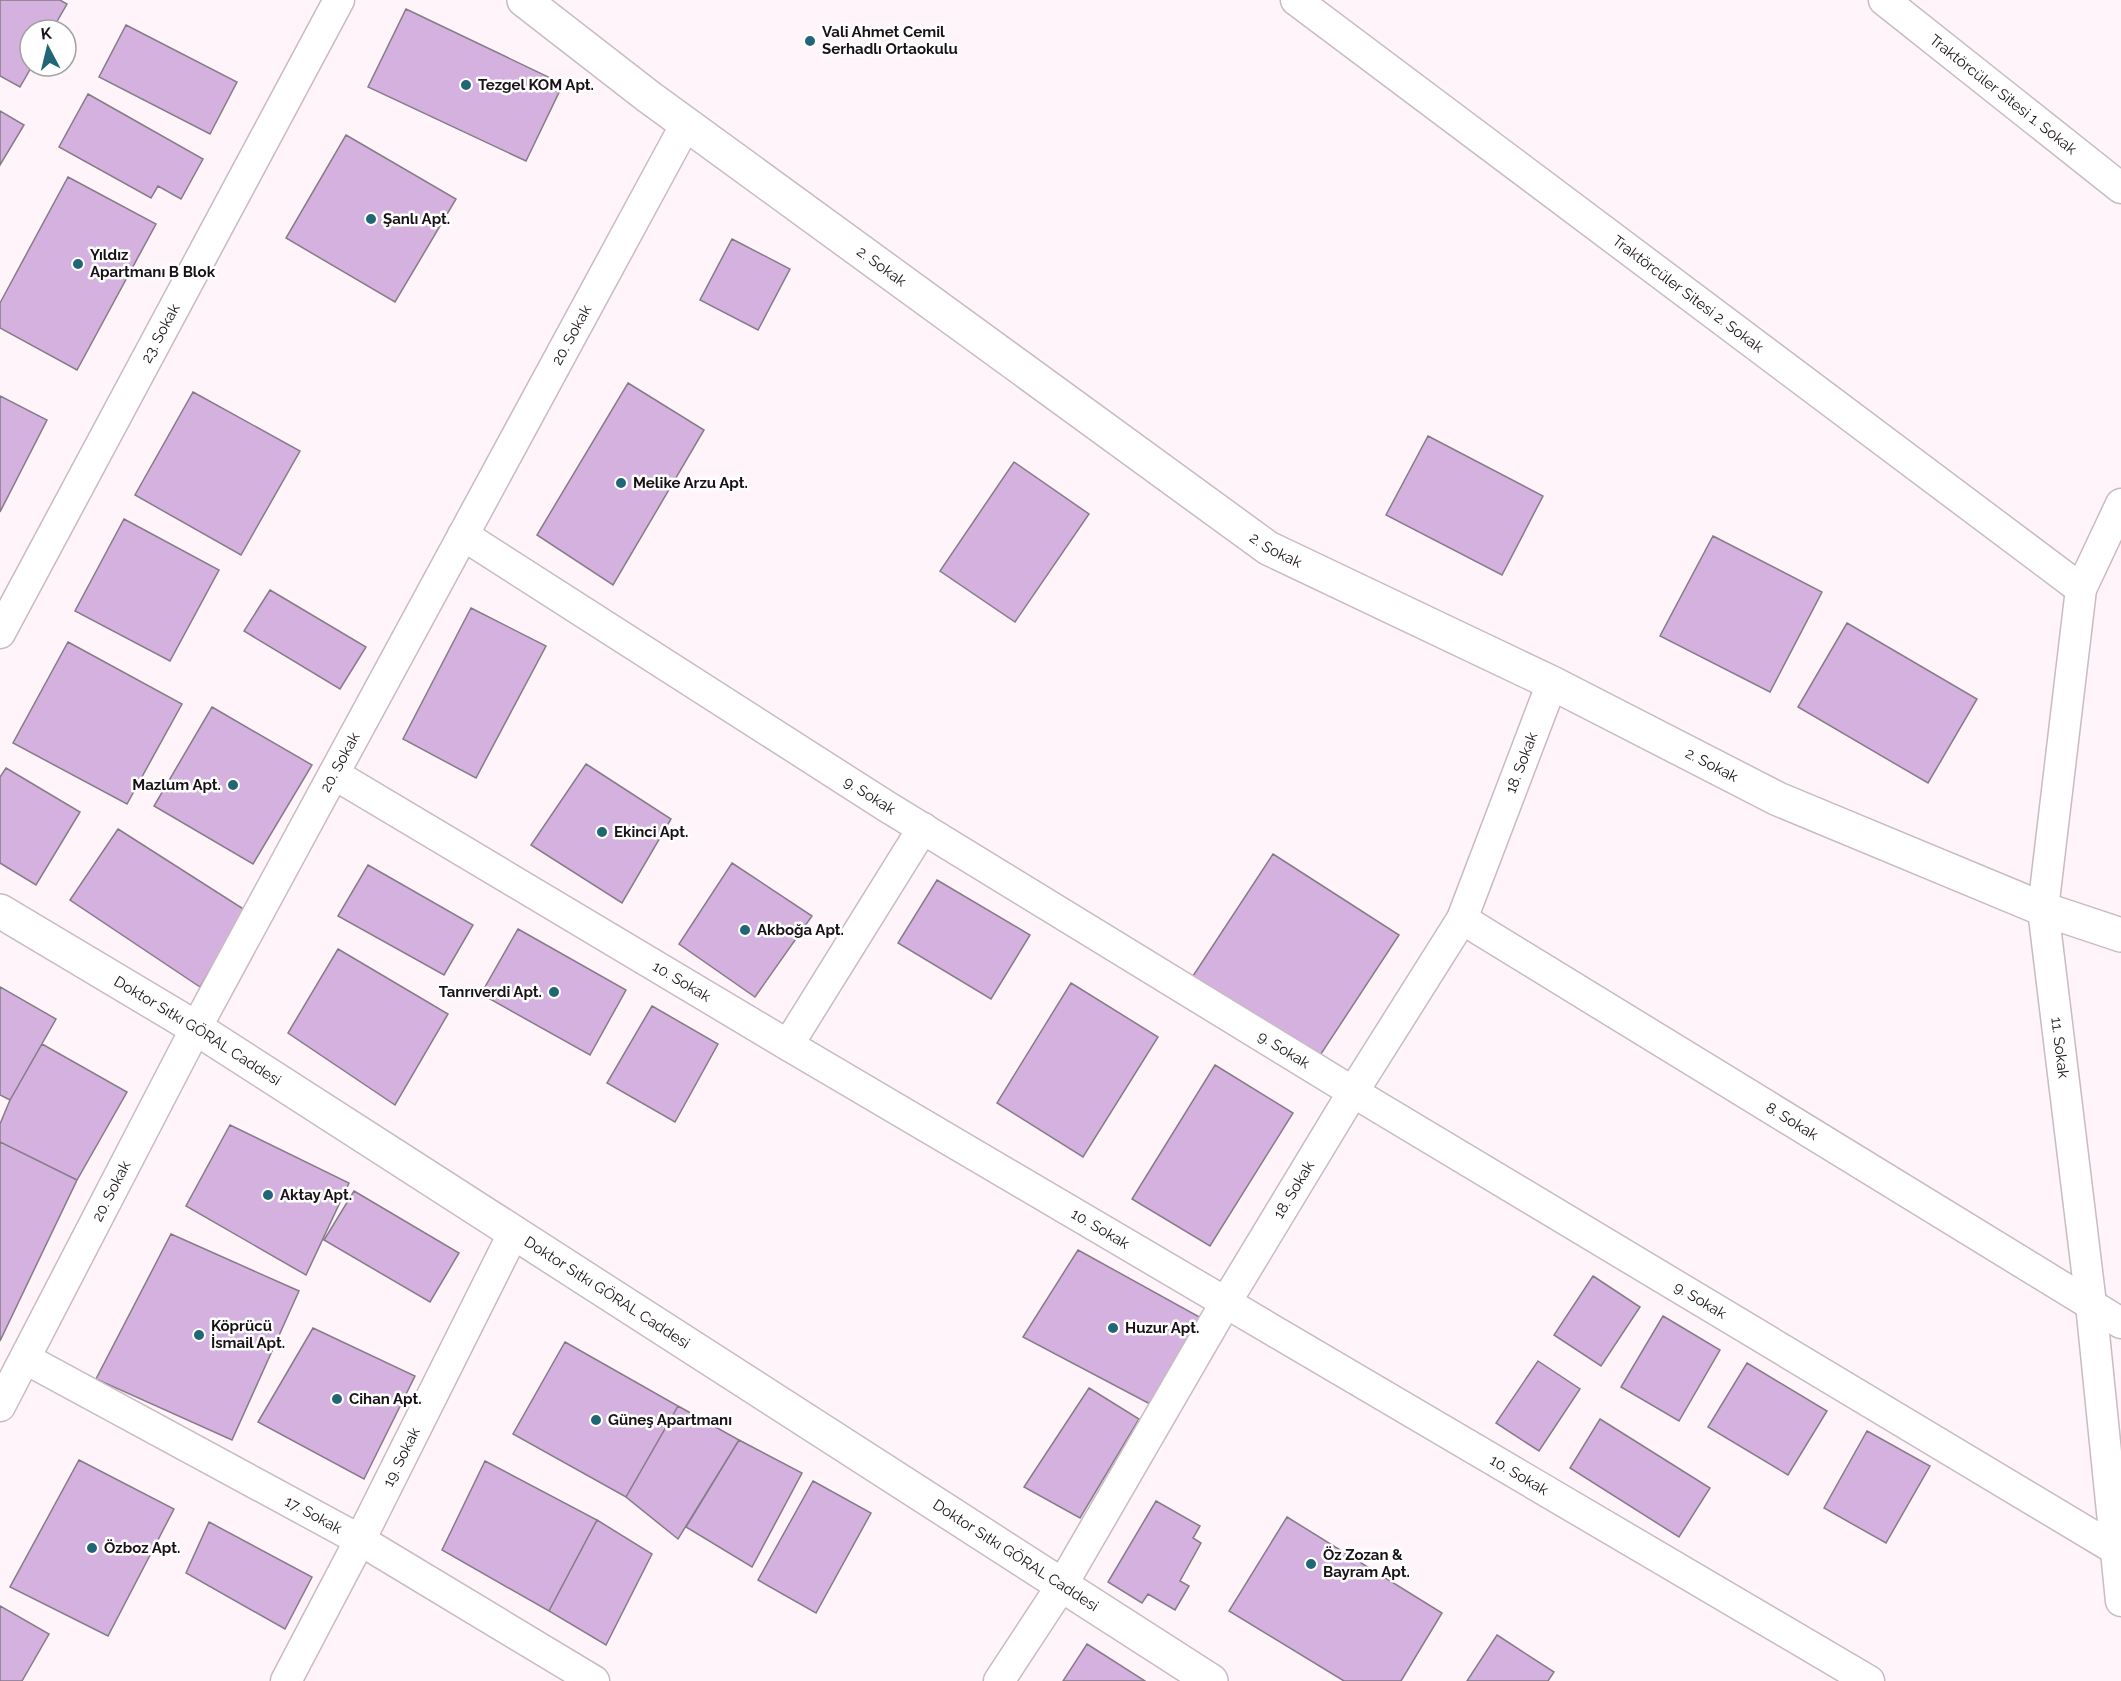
<svg xmlns="http://www.w3.org/2000/svg" width="2121" height="1681" font-family="Raleway,sans-serif">
<style>
.building{fill:#d4b1df;stroke:#867c89;stroke-width:1.5}
.lines{fill:none;stroke-linecap:round;stroke-linejoin:round}
.street-casing{stroke:#cabac3;stroke-width:33}
.secondary-casing{stroke:#cabac3;stroke-width:36}
.street{stroke:#fff;stroke-width:30}
.secondary{stroke:#fff;stroke-width:33}
.poi-dot{fill:#206676;stroke:#fff;stroke-width:2}
.labels{text-anchor:middle;stroke-width:5;stroke-linejoin:round;paint-order:stroke}
.poi-label{font-size:15px;font-weight:bold;fill:#181216;stroke:#fff;text-anchor:start}
.street-label{font-size:15px;fill:#181216;stroke:#fff}
</style>
<rect width="100%" height="100%" fill="#fef4f9"/>
<path class="building" d="M0,0H60L67,4L52,30H30V66H32L20,87L0,76Z
M406,9L563,84L526,161L368,87Z
M126,25L237,82L210,134L99,77Z
M88,94L203,159L181,199L158,186L151,198L59,147Z
M0,111L24,125L0,165Z
M346,135L456,199L395,302L286,238Z
M68,177L156,224L77,370L0,328V303Z
M732,239L790,269L758,330L700,300Z
M628,383L704,430L613,585L537,535Z
M193,392L300,451L241,555L135,495Z
M0,396L47,420L0,512Z
M1428,436L1543,496L1502,575L1386,515Z
M1014,462L1089,514L1015,622L940,571Z
M124,519L219,570L170,661L75,611Z
M1713,536L1822,592L1770,692L1660,636Z
M270,590L366,647L340,689L244,631Z
M471,608L546,646L476,778L403,739Z
M1847,623L1977,699L1928,783L1798,707Z
M68,642L182,704L127,804L13,743Z
M212,707L312,765L253,864L154,806Z
M586,764L671,819L622,903L531,845Z
M6,768L80,812L36,885L0,863V777Z
M118,829L245,910L200,987L70,900Z
M1273,854L1399,935L1317,1060L1191,979Z
M732,863L812,916L755,997L679,944Z
M368,865L473,925L444,975L338,916Z
M937,880L1030,935L991,999L898,943Z
M518,929L626,990L590,1055L481,994Z
M338,949L448,1014L395,1105L288,1033Z
M1071,983L1158,1037L1083,1157L997,1103Z
M0,987L56,1019L10,1100L0,1095Z
M652,1006L718,1044L675,1122L607,1083Z
M42,1044L127,1092L77,1180L0,1142V1124L10,1100Z
M1215,1065L1293,1113L1210,1246L1132,1199Z
M230,1125L349,1183L306,1275L186,1206Z
M0,1142L77,1180L0,1341Z
M354,1191L459,1253L430,1302L324,1240Z
M171,1234L299,1291L232,1440L96,1379Z
M1078,1250L1203,1319L1150,1404L1023,1337Z
M1593,1276L1640,1307L1601,1366L1554,1335Z
M1663,1316L1720,1350L1679,1421L1621,1387Z
M313,1328L415,1376L364,1479L258,1422Z
M565,1342L678,1406L626,1497L513,1434Z
M1538,1361L1580,1389L1539,1451L1496,1423Z
M1747,1363L1827,1411L1788,1475L1708,1427Z
M1089,1388L1139,1419L1080,1518L1024,1487Z
M678,1406L739,1440L678,1539L626,1497Z
M1600,1419L1710,1488L1679,1537L1570,1468Z
M1867,1431L1930,1466L1886,1543L1824,1508Z
M739,1440L802,1473L752,1567L686,1527Z
M79,1460L174,1509L108,1636L10,1587Z
M485,1461L597,1520L549,1611L442,1550Z
M813,1481L871,1513L816,1613L758,1580Z
M1156,1501L1200,1526L1193,1538L1201,1543L1180,1581L1189,1586L1175,1610L1148,1594L1142,1603L1108,1582Z
M1287,1517L1442,1613L1401,1681H1344L1229,1611Z
M597,1520L652,1554L606,1645L549,1611Z
M209,1522L312,1577L285,1629L186,1573Z
M0,1606L49,1634L22,1681H0Z
M1497,1635L1554,1672L1548,1681H1467Z
M1087,1644L1145,1681H1063Z"/>
<g class="lines">
<g class="street-casing">
<g id="street">
<path id="s1" d="M1296,0L2081,589"/>
<path id="s2" d="M1884,0L2121,188"/>
<path id="s3" d="M2121,504L2081,589L2043,909L2091,1304L2121,1601"/>
<path id="s4" d="M463,535L886,806L1353,1092L2115,1549"/>
<path id="s5" d="M0,633L339,0"/>
<path id="s6" d="M334,774L788,1045L1869,1681"/>
<path id="s7" d="M1462,919L2121,1323"/>
<path d="M788,1045L923,828"/>
<path id="s8" d="M26,1359L360,1540L594,1681"/>
<path id="s9" d="M0,1406L196,1028L686,124"/>
<path id="s10" d="M286,1681L360,1540L514,1232"/>
<path id="s11" d="M999,1681L1062,1585L1226,1302L1353,1092L1462,919L1552,683"/>
</g>
</g>
<g class="secondary-casing">
<g id="secondary">
<path id="s12" d="M524,0L649,97L1268,548L1552,683L1778,799L2043,909L2121,935"/>
<path id="s13" d="M0,911L196,1028L1211,1681"/>
</g>
</g>
<use href="#street" class="street"/>
<use href="#secondary" class="secondary"/>
</g>
<g class="poi-dot">
<circle cx="810" cy="41" r="6"/>
<circle cx="466" cy="85" r="6"/>
<circle cx="371" cy="219" r="6"/>
<circle cx="78" cy="264" r="6"/>
<circle cx="621" cy="483" r="6"/>
<circle cx="233" cy="785" r="6"/>
<circle cx="602" cy="832" r="6"/>
<circle cx="745" cy="930" r="6"/>
<circle cx="554" cy="992" r="6"/>
<circle cx="268" cy="1195" r="6"/>
<circle cx="1113" cy="1328" r="6"/>
<circle cx="199" cy="1335" r="6"/>
<circle cx="337" cy="1399" r="6"/>
<circle cx="596" cy="1420" r="6"/>
<circle cx="92" cy="1548" r="6"/>
<circle cx="1311" cy="1564" r="6"/>
</g>
<g class="labels">
<g class="poi-label">
<text x="822" y="37">Vali Ahmet Cemil<tspan x="822" dy="17">Serhadlı Ortaokulu</tspan></text>
<text x="478" y="90">Tezgel KOM Apt.</text>
<text x="383" y="224">Şanlı Apt.</text>
<text x="90" y="260">Yıldız<tspan x="90" dy="17">Apartmanı B Blok</tspan></text>
<text x="633" y="488">Melike Arzu Apt.</text>
<text x="221" y="790" text-anchor="end">Mazlum Apt.</text>
<text x="614" y="837">Ekinci Apt.</text>
<text x="757" y="935">Akboğa Apt.</text>
<text x="542" y="997" text-anchor="end">Tanrıverdi Apt.</text>
<text x="280" y="1200">Aktay Apt.</text>
<text x="211" y="1331">Köprücü<tspan x="211" dy="17">İsmail Apt.</tspan></text>
<text x="1125" y="1333">Huzur Apt.</text>
<text x="349" y="1404">Cihan Apt.</text>
<text x="608" y="1425">Güneş Apartmanı</text>
<text x="104" y="1553">Özboz Apt.</text>
<text x="1323" y="1560">Öz Zozan &amp;<tspan x="1323" dy="17">Bayram Apt.</tspan></text>
</g>
<g class="street-label">
<text dy="5" stroke="none"><textPath href="#s2" startOffset="152">Traktörcüler Sitesi 1. Sokak</textPath></text>
<text dy="5" stroke="none"><textPath href="#s12" startOffset="446">2. Sokak</textPath></text>
<text dy="5" stroke="none"><textPath href="#s1" startOffset="490">Traktörcüler Sitesi 2. Sokak</textPath></text>
<text dy="5" stroke="none"><textPath href="#s5" startOffset="340">23. Sokak</textPath></text>
<text dy="5" stroke="none"><textPath href="#s9" startOffset="1214">20. Sokak</textPath></text>
<text dy="5" stroke="none"><textPath href="#s12" startOffset="932">2. Sokak</textPath></text>
<text dy="5" stroke="none"><textPath href="#s9" startOffset="728">20. Sokak</textPath></text>
<text dy="5" stroke="none"><textPath href="#s11" startOffset="1059">18. Sokak</textPath></text>
<text dy="5" stroke="none"><textPath href="#s12" startOffset="1418">2. Sokak</textPath></text>
<text dy="5" stroke="none"><textPath href="#s4" startOffset="483">9. Sokak</textPath></text>
<text dy="5" stroke="none"><textPath href="#s6" startOffset="405">10. Sokak</textPath></text>
<text dy="5" stroke="none"><textPath href="#s13" startOffset="231">Doktor Sıtkı GÖRAL Caddesi</textPath></text>
<text dy="5" stroke="none"><textPath href="#s3" startOffset="556">11. Sokak</textPath></text>
<text dy="5" stroke="none"><textPath href="#s4" startOffset="969">9. Sokak</textPath></text>
<text dy="5" stroke="none"><textPath href="#s7" startOffset="387">8. Sokak</textPath></text>
<text dy="5" stroke="none"><textPath href="#s11" startOffset="573">18. Sokak</textPath></text>
<text dy="5" stroke="none"><textPath href="#s9" startOffset="242">20. Sokak</textPath></text>
<text dy="5" stroke="none"><textPath href="#s6" startOffset="891">10. Sokak</textPath></text>
<text dy="5" stroke="none"><textPath href="#s13" startOffset="717">Doktor Sıtkı GÖRAL Caddesi</textPath></text>
<text dy="5" stroke="none"><textPath href="#s4" startOffset="1455">9. Sokak</textPath></text>
<text dy="5" stroke="none"><textPath href="#s10" startOffset="252">19. Sokak</textPath></text>
<text dy="5" stroke="none"><textPath href="#s6" startOffset="1377">10. Sokak</textPath></text>
<text dy="5" stroke="none"><textPath href="#s8" startOffset="327">17. Sokak</textPath></text>
<text dy="5" stroke="none"><textPath href="#s13" startOffset="1203">Doktor Sıtkı GÖRAL Caddesi</textPath></text>
</g>
</g>
<g transform="translate(48 48) rotate(353)"><circle r="28" fill="#ffffff" stroke="#a3a0a2" stroke-width="1.5"/>
<path d="M0-4.5L10 22L0 15L-10 22Z" fill="#206676"/>
<text y="-9" font-size="16" font-weight="bold" text-anchor="middle" fill="#181216">K</text>
</g>
</svg>
